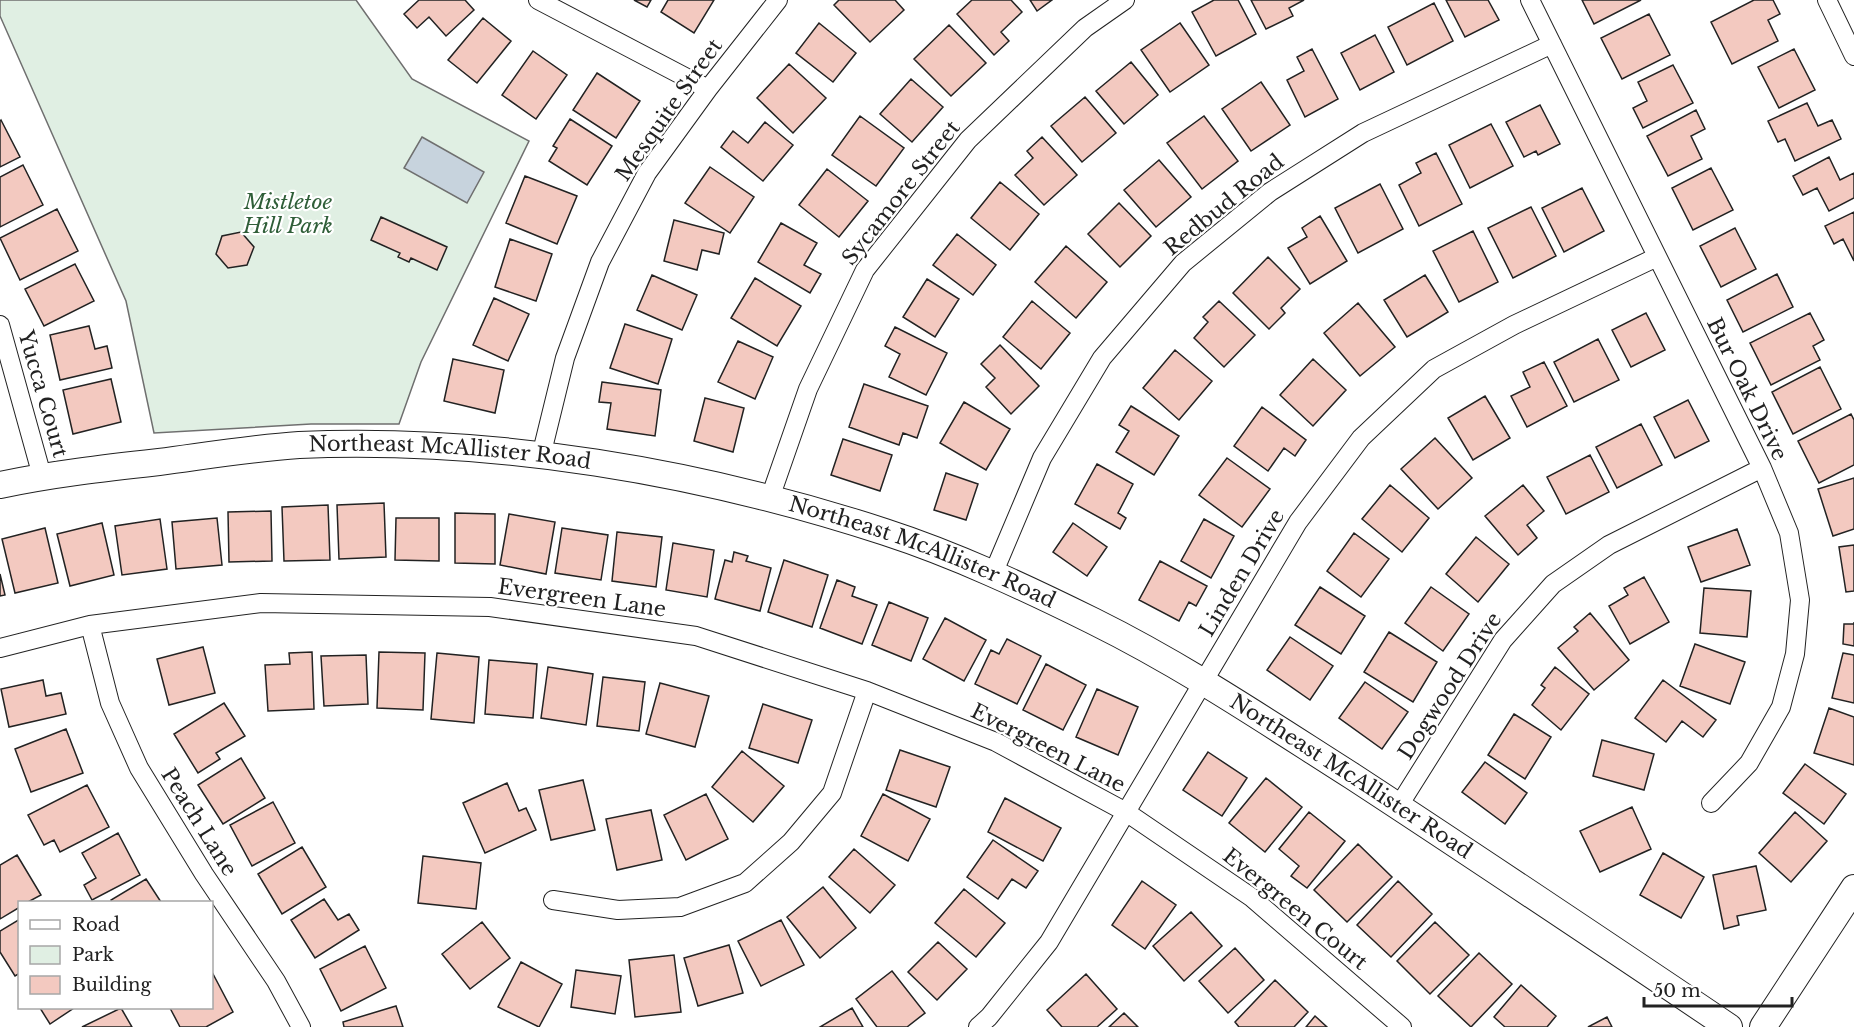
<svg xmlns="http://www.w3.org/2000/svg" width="1854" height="1027" font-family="'Libre Baskerville',serif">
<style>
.green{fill:#e0efe3;stroke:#6f6f6f;stroke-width:1.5}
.water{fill:#c7d3dd;stroke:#6f6f6f;stroke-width:1.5}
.building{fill:#f3c9c0;stroke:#222;stroke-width:1.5}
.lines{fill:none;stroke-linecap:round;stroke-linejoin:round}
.street-casing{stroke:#222;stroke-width:20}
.secondary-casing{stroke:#222;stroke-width:28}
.street{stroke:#fff;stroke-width:18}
.secondary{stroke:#fff;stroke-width:26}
.labels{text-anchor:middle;stroke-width:4.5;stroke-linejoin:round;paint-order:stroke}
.street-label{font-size:21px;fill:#222;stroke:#fff}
.park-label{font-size:21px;font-style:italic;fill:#2f5e38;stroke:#fff}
</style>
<rect width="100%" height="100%" fill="#fff"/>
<path class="green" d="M0,0H356L412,79L529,141L421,362L399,424H311L154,433L126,301L0,16Z"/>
<path class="water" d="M422,137L484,172L467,203L404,168Z"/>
<path class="building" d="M419,0H465L474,10L446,36L429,17L417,28L404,14Z
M634,0H651L647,7Z
M668,0H714L694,33L661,12Z
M839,0H895L904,10L870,42L834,5Z
M972,0H1011L1022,12L1001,32L1009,41L994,55L957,14Z
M1030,0H1052L1037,11Z
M1214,0H1238L1256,34L1216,56L1192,12Z
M1251,0H1304L1289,8L1293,16L1266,29Z
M1446,0H1488L1499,20L1465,37Z
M1582,0H1641L1594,24Z
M1754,0H1773L1780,14L1768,20L1778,41L1732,64L1711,22Z
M1434,3L1453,41L1407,65L1388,27Z
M1649,14L1670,55L1622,79L1601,38Z
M483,18L511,41L477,83L448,60Z
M819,23L856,53L833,82L796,53Z
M1180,23L1209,65L1170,92L1141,50Z
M949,25L986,63L951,96L914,59Z
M1375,35L1394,72L1360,90L1341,53Z
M1312,49L1338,99L1305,117L1287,80L1304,71L1297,57Z
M1794,49L1815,90L1779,108L1758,67Z
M533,51L567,75L536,119L502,95Z
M1131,62L1158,95L1124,124L1096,91Z
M789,64L826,98L793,133L757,98Z
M1673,65L1693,103L1643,128L1633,108L1647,101L1638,82Z
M597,73L640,101L616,138L573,110Z
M911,79L943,107L912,142L880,114Z
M1261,82L1290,125L1251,151L1222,109Z
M1085,97L1116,133L1082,162L1051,126Z
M1807,103L1818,126L1832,120L1841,139L1795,161L1785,139L1778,142L1768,121Z
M1540,105L1560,144L1538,155L1536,151L1524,157L1506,122Z
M1696,110L1705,129L1691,136L1702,159L1668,176L1647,136Z
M860,116L904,148L876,186L832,155Z
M1204,116L1238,161L1202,189L1167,143Z
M570,119L612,146L587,185L549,161L557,148L553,146Z
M1,120L20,157L0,167V121Z
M765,122L793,145L763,181L721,147L733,131L748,143Z
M1491,124L1513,166L1470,188L1449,145Z
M1042,137L1077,175L1044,205L1015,175L1033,158L1027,151Z
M1436,153L1462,204L1419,226L1399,185L1421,173L1416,163Z
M1829,157L1840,180L1854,173V198L1829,211L1817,188L1803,195L1793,176Z
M1159,160L1191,197L1156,227L1124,190Z
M23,165L43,205L0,227V177Z
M710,167L754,197L730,233L685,203Z
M1711,168L1733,210L1693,230L1672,188Z
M827,169L868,201L839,237L799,205Z
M525,176L577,196L557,244L506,223Z
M1000,182L1039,214L1010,250L971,218Z
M1380,184L1403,229L1358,253L1335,208Z
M1582,188L1604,231L1564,252L1542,208Z
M1119,203L1151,236L1120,267L1088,234Z
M1531,207L1556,256L1513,278L1488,228Z
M57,209L78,251L20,280L0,238Z
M1854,212V261L1843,239L1834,244L1825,226Z
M1320,216L1347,261L1310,284L1288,248L1307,237L1302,228Z
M381,217L447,247L437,270L411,258L409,262L398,257L400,253L371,240Z
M674,220L724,233L719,254L702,250L697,270L664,261Z
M781,223L817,243L804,265L821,274L810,293L758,262Z
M1735,228L1756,269L1721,287L1700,246Z
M1473,231L1498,282L1459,302L1433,251Z
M241,232L254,247L247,265L228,268L216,254L222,236Z
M957,234L996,265L973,295L933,265Z
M510,239L552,254L536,301L495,287Z
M1066,246L1107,282L1076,318L1035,282Z
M1268,257L1300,289L1281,308L1285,313L1269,329L1233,293Z
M75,264L94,301L44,326L25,289Z
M1777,274L1793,307L1743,332L1727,300Z
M652,275L697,295L682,330L637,310Z
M1425,275L1448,312L1407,337L1384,300Z
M755,278L801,306L777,346L731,318Z
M927,279L959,299L935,337L903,317Z
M494,298L529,314L508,361L473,345Z
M1032,301L1070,333L1041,369L1003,337Z
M1219,301L1255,335L1224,367L1194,338L1208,322L1203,317Z
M1358,303L1395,347L1360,376L1324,333Z
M1646,313L1665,350L1631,367L1612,330Z
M1810,313L1824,340L1813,346L1820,360L1771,385L1750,343Z
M625,324L672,339L658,384L610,368Z
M89,326L95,349L107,346L112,368L60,380L50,335Z
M895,327L947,353L926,395L889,377L900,354L885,346Z
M1598,339L1619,380L1574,402L1554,362Z
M738,341L773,357L755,399L718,382Z
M1000,345L1039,386L1011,414L986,387L995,378L981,364Z
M1175,350L1212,381L1179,420L1143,388Z
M453,359L504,370L495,413L444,401Z
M1313,359L1346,390L1313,426L1280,395Z
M1544,362L1567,406L1527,427L1511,396L1530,387L1523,372Z
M1820,367L1841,409L1793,434L1772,392Z
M111,379L121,422L73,434L63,390Z
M602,382L661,390L655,436L607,429L611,403L599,402Z
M864,384L928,406L917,438L903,433L899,445L849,427Z
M1485,396L1510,438L1473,460L1448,418Z
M705,398L744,408L733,452L694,441Z
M1688,400L1709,441L1675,458L1654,417Z
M964,402L1010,429L986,470L940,443Z
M1131,406L1179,436L1154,475L1116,452L1129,431L1119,425Z
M1262,407L1306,440L1295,456L1284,448L1268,471L1234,446Z
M1851,414L1854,420V465L1819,483L1798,441Z
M1641,424L1662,465L1617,488L1596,447Z
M1435,438L1472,478L1438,509L1401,469Z
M843,439L892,455L880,491L831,475Z
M1590,455L1609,492L1566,514L1547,477Z
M1227,458L1270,489L1242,527L1199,495Z
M1097,464L1133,484L1118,513L1126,518L1120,529L1075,504Z
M946,473L978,484L966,520L934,510Z
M1854,478V529L1833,536L1818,489Z
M1390,485L1429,518L1402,552L1362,519Z
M1523,485L1544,511L1527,525L1537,538L1518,555L1485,516Z
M384,503L386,557L339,559L337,505Z
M328,505L330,560L284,561L282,507Z
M271,511L272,561L229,562L228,512Z
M455,513L495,514V564L455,563Z
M509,514L555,522L546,574L500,565Z
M217,518L222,565L176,569L172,522Z
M396,518H439V561L395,560Z
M160,519L167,569L122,575L115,526Z
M1204,519L1234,536L1211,578L1181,561Z
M102,523L114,575L70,586L57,534Z
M1073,523L1107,547L1087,576L1053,552Z
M45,528L58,583L15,593L2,539Z
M562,528L608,535L601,580L555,573Z
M1737,529L1750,565L1701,582L1688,547Z
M617,532L662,537L656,587L612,581Z
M1354,533L1389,559L1361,597L1327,571Z
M1476,537L1509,564L1478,602L1446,574Z
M673,543L714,550L707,597L666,590Z
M1854,545V591L1846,592L1839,547Z
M734,552L748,556L746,561L771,568L760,611L715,599L725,560L732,562Z
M784,560L828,575L812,627L768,612Z
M1160,561L1207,586L1196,606L1189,602L1179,621L1139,600Z
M0,574L5,595L0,596Z
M1644,577L1669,622L1630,644L1609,606L1628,595L1624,588Z
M837,580L855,587L852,596L877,605L862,644L820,628Z
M1320,587L1365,616L1341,654L1295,625Z
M1431,587L1469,614L1443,651L1405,623Z
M1704,588L1751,591L1747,637L1700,633Z
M889,602L928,618L911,661L872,645Z
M1590,613L1629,660L1594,690L1558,648L1578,631L1574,627Z
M945,618L986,640L964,681L923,659Z
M1854,622V646L1843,644L1844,624H1854Z
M1389,632L1437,662L1413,702L1364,672Z
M1290,637L1333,666L1310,700L1267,670Z
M1007,639L1041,656L1017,704L975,684L991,650L999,654Z
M1695,644L1745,662L1730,704L1680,686Z
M203,647L215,693L169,705L157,659Z
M312,652L314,709L268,711L265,665L290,664L289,653Z
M379,652L425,653L423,710L377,708Z
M437,653L479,657L474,723L431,719Z
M1843,653L1854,655V703L1832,698Z
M366,655L368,704L324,706L321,656Z
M489,660L537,664L533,718L485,714Z
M1046,664L1086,685L1063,730L1023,710Z
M548,667L593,674L586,725L541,718Z
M1555,667L1589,694L1561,730L1532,705L1545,688L1541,685Z
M603,677L645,682L639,731L597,726Z
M43,680L46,696L61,693L66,714L9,727L1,689Z
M1663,680L1716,720L1703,737L1682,721L1666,742L1635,718Z
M1365,682L1408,712L1382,749L1339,718Z
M660,683L709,696L695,747L646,734Z
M1097,689L1138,707L1118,755L1076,737Z
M224,703L245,736L216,753L220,759L198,773L174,734Z
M763,704L812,720L798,763L749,748Z
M1829,708L1854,717V765L1814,753Z
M1514,714L1551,737L1525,779L1488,755Z
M66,729L83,773L31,792L15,749Z
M1602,740L1654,754L1644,790L1593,776Z
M900,750L950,767L936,807L886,790Z
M742,751L784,786L753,822L712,787Z
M1208,752L1247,778L1222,816L1183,790Z
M241,758L265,798L223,824L198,785Z
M1485,762L1527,793L1505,824L1462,792Z
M1805,764L1846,794L1824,824L1783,793Z
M1266,778L1302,807L1265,852L1229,823Z
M583,780L595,830L551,840L539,790Z
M507,783L519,811L526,808L536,830L485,853L463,803Z
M87,785L109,827L60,852L54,840L44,845L28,815Z
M706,794L728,839L686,860L664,815Z
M883,794L930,819L908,861L861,836Z
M1005,798L1061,828L1043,861L988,832Z
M273,802L295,843L252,866L230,825Z
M1632,807L1651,849L1600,872L1580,831Z
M651,810L662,860L617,870L606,819Z
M1309,812L1345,841L1307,888L1291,876L1299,866L1279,849Z
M1795,812L1827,841L1791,882L1759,853Z
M118,833L140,875L92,900L84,885L96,878L82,853Z
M993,840L1038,871L1026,888L1012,879L998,899L967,877Z
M1358,844L1392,877L1347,922L1314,890Z
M302,847L326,887L282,914L258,874Z
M854,849L895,885L870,913L829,877Z
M1663,853L1704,877L1681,918L1640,895Z
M17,855L41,895L28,902H20V907L0,919V865Z
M423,856L481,863L476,909L418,903Z
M1756,866L1766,910L1737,916L1739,925L1724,929L1713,875Z
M146,879L161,902H112L111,900Z
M1142,881L1176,905L1145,949L1112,925Z
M1398,881L1432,914L1391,957L1357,925Z
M823,887L856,928L820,958L787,917Z
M964,889L1005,923L976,957L935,923Z
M324,899L338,920L349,914L359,930L315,958L291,920Z
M1191,912L1222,946L1184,981L1153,946Z
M20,919V973L15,976L0,952V931Z
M781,920L804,965L761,986L738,941Z
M482,922L510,958L470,989L442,954Z
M1435,922L1469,955L1430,994L1397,961Z
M938,942L967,969L937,1000L908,972Z
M729,945L743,993L698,1006L684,958Z
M365,946L386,988L341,1011L320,969Z
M1235,948L1264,980L1228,1013L1199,981Z
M1479,953L1512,984L1471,1027L1438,996Z
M674,955L681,1012L635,1017L629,960Z
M521,962L562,984L539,1027L498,1007Z
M576,970L621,976L615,1014L571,1007Z
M892,971L925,1013L907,1027H877L856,999Z
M212,972L233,1012L206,1027H180L170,1008H212Z
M1086,974L1117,1009L1097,1027H1062L1047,1010Z
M1275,980L1308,1012L1294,1027H1239L1235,1022Z
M1521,985L1556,1016L1547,1027H1505L1494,1017Z
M396,1006L403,1027H344L343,1022Z
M40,1008H74L50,1024Z
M121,1008L132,1027H82Z
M852,1008L863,1027H820Z
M1124,1013L1138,1027H1109Z
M1315,1016L1327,1027H1306Z
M1607,1017L1612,1027H1588Z"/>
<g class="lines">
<g class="street-casing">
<path id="street" d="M538,0L708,89
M1530,0L1762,468L1789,533L1800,600L1795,654L1781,707L1749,763L1711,803
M1827,0L1854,56
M0,325L42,476
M541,456L565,358L600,262L647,173L708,89L778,0
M770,498L808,389L865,270L968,140L1085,28L1125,0
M993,574L1042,458L1102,358L1183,263L1270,192L1363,133L1552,44
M90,625L110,703L139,768L204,874L276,981L301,1027
M0,648L90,625L261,603L490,607L696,636L867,691L996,742L1126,812L1251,897L1402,1027
M1398,807L1503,640L1553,584L1609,545L1762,468
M553,900L618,910L680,907L745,883L791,842L832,793L867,691
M978,1027L989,1017L1049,942L1298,522L1361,438L1434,369L1514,325L1657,257"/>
</g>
<g class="secondary-casing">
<g id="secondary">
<path id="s1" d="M0,485C52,474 105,468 159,462C205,456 253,448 299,445C497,437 698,471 885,532C956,555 1026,588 1093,621C1184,666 1267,722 1352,776C1479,859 1604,943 1729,1027"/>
<path d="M1763,1027L1854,888"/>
</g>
</g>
<use href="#street" class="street"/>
<use href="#secondary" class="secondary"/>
</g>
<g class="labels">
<g class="street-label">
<text transform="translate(669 110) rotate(-55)" y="7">Mesquite Street</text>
<text transform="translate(901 193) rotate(-52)" y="7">Sycamore Street</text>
<text transform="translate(1224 205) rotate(-39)" y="7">Redbud Road</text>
<text transform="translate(1747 389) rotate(64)" y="7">Bur Oak Drive</text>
<text transform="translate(43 394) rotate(74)" y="7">Yucca Court</text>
<text dy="7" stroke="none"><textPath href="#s1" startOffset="453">Northeast McAllister Road</textPath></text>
<text dy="7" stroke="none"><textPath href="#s1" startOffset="939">Northeast McAllister Road</textPath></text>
<text transform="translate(1242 573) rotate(-59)" y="7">Linden Drive</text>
<text transform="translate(582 598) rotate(8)" y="7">Evergreen Lane</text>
<text transform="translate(1450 686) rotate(-57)" y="7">Dogwood Drive</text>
<text transform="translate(1048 748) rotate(27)" y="7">Evergreen Lane</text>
<text dy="7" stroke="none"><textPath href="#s1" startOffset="1425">Northeast McAllister Road</textPath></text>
<text transform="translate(199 822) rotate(58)" y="7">Peach Lane</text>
<text transform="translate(1295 909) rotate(39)" y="7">Evergreen Court</text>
</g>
<g class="park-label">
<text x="288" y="209">Mistletoe<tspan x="288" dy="24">Hill Park</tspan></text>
</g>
</g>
<rect x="18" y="901" width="195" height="108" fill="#ffffff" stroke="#a7a7a7" stroke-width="1.5"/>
<rect x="30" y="920" width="30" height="9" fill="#ffffff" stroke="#a7a7a7" stroke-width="1.5"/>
<text x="72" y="931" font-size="18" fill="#222222">Road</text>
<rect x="30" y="946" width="30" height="18" fill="#e0efe3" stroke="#a7a7a7" stroke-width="1.5"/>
<text x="72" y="961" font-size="18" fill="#222222">Park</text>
<rect x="30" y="976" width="30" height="18" fill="#f3c9c0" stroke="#a7a7a7" stroke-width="1.5"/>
<text x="72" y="991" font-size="18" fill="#222222">Building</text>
<path d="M1644 997v9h148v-9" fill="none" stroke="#222222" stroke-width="3"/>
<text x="1653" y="997" font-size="18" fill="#222222" stroke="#ffffff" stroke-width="4.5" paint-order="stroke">50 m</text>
</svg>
